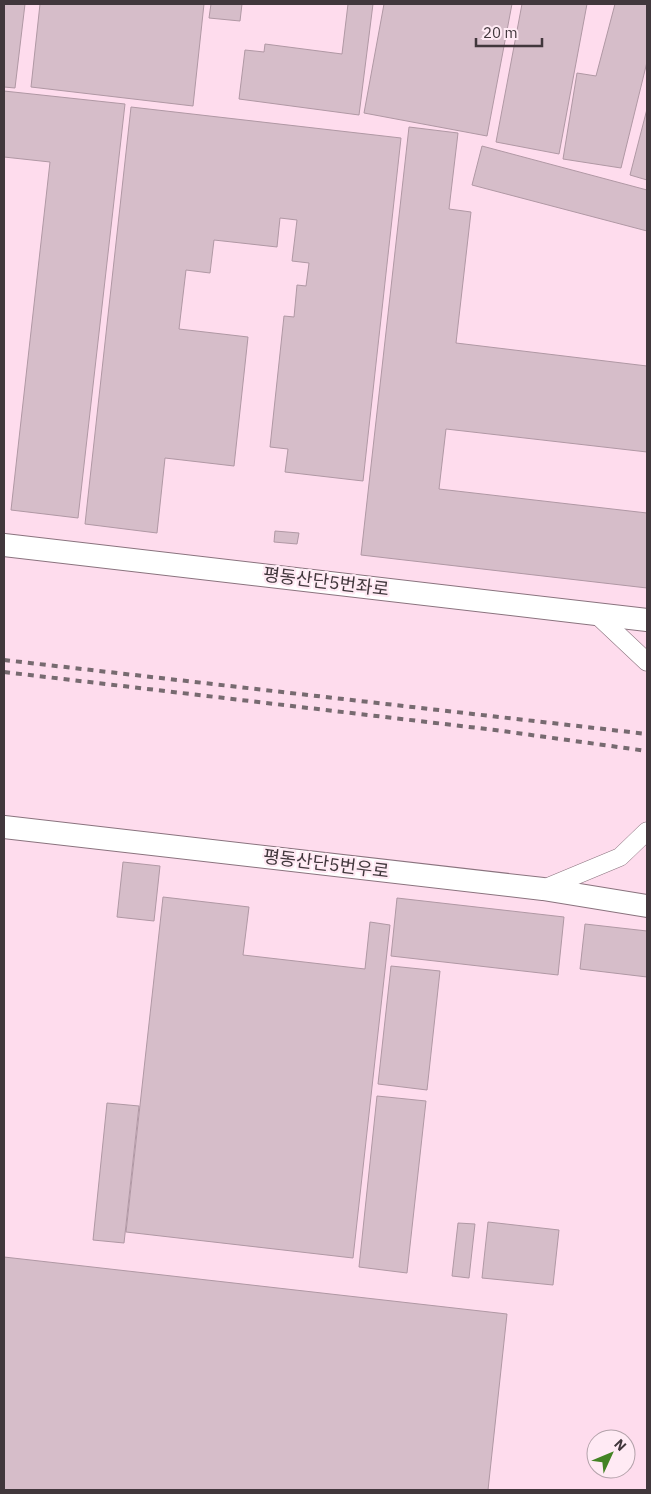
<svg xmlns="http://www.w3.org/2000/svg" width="651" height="1494" font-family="'IBM Plex Sans','Noto Sans KR',sans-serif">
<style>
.built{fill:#fedced;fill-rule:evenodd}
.building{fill:#d6bdc9;stroke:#b098a4}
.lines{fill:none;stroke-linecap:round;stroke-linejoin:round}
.minor-casing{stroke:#8a737e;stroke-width:19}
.tertiary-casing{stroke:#8a737e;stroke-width:24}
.minor{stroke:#fff;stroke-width:18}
.tertiary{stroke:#fff;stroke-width:22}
.rail{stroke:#776a70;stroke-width:4;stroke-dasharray:6 6;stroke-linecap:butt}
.labels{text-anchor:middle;stroke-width:4.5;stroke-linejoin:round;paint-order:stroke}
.street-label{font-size:18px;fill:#41373c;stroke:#ffeaf4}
</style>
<rect width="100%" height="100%" fill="#ffeaf4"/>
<path class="built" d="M4,4H647V1490H4ZM596,1439H626V1469H596Z"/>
<path class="building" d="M4,4H25L15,88L4,87Z
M40,4H204L193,106L31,87Z
M211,4H242L240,21L209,18Z
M348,4H373L359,115L239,99L245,50L264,52L265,44L342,54Z
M384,4H512L487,136L364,113Z
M522,4H587L559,154L496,142Z
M615,4H647V62L621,168L563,159L577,73L596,76Z
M4,91L125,104L78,518L11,510L50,162L4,157Z
M131,107L401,138L363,481L285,472L288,449L270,447L284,316L294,317L297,285L306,286L309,263L292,261L297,220L280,218L277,247L214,240L210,273L186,270L179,329L248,337L234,466L165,458L157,533L85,524Z
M647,109V180L630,175Z
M409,127L458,133L449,209L471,212L456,343L647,366V452L446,429L439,489L647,513V588L361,555Z
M482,146L647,190V231L472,185Z
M275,531L299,533L297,544L274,542Z
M123,862L160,866L154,921L117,917Z
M163,897L249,907L243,955L365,969L370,922L390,925L353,1258L126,1232Z
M397,898L564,917L558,975L391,956Z
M585,924L647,931V977L580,969Z
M391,966L440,971L427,1090L378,1084Z
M377,1096L426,1101L407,1273L359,1267Z
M107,1103L139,1106L124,1243L93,1240Z
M488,1222L559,1230L553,1285L482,1278Z
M458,1223L475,1224L469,1278L452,1276Z
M4,1257L507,1314L488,1490H4Z"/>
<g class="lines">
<g class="minor-casing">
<path id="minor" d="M596,614L647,662
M543,889L620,857L647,831"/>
</g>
<g class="tertiary-casing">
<path id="tertiary" d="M4,545L647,620
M4,827L543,889L647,906"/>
</g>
<use href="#minor" class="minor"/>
<use href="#tertiary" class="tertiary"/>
<path class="rail" d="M4,660L647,734
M4,672L495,730L647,751"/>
</g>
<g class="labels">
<g class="street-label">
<text transform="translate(326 582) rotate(7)" y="6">평동산단5번좌로</text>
<text transform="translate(326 864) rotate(7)" y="6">평동산단5번우로</text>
</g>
</g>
<rect width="651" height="1494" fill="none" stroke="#41373c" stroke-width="10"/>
<g transform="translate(611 1454) rotate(46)"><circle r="24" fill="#ffeaf4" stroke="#b3a2aa"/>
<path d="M0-4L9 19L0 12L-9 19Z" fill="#438324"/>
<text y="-8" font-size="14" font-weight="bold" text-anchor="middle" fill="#41373c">N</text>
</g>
<path d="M476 38v8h66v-8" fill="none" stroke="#41373c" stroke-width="2.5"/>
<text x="483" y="38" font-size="15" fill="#41373c" stroke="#ffeaf4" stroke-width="4" paint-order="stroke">20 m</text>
</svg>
